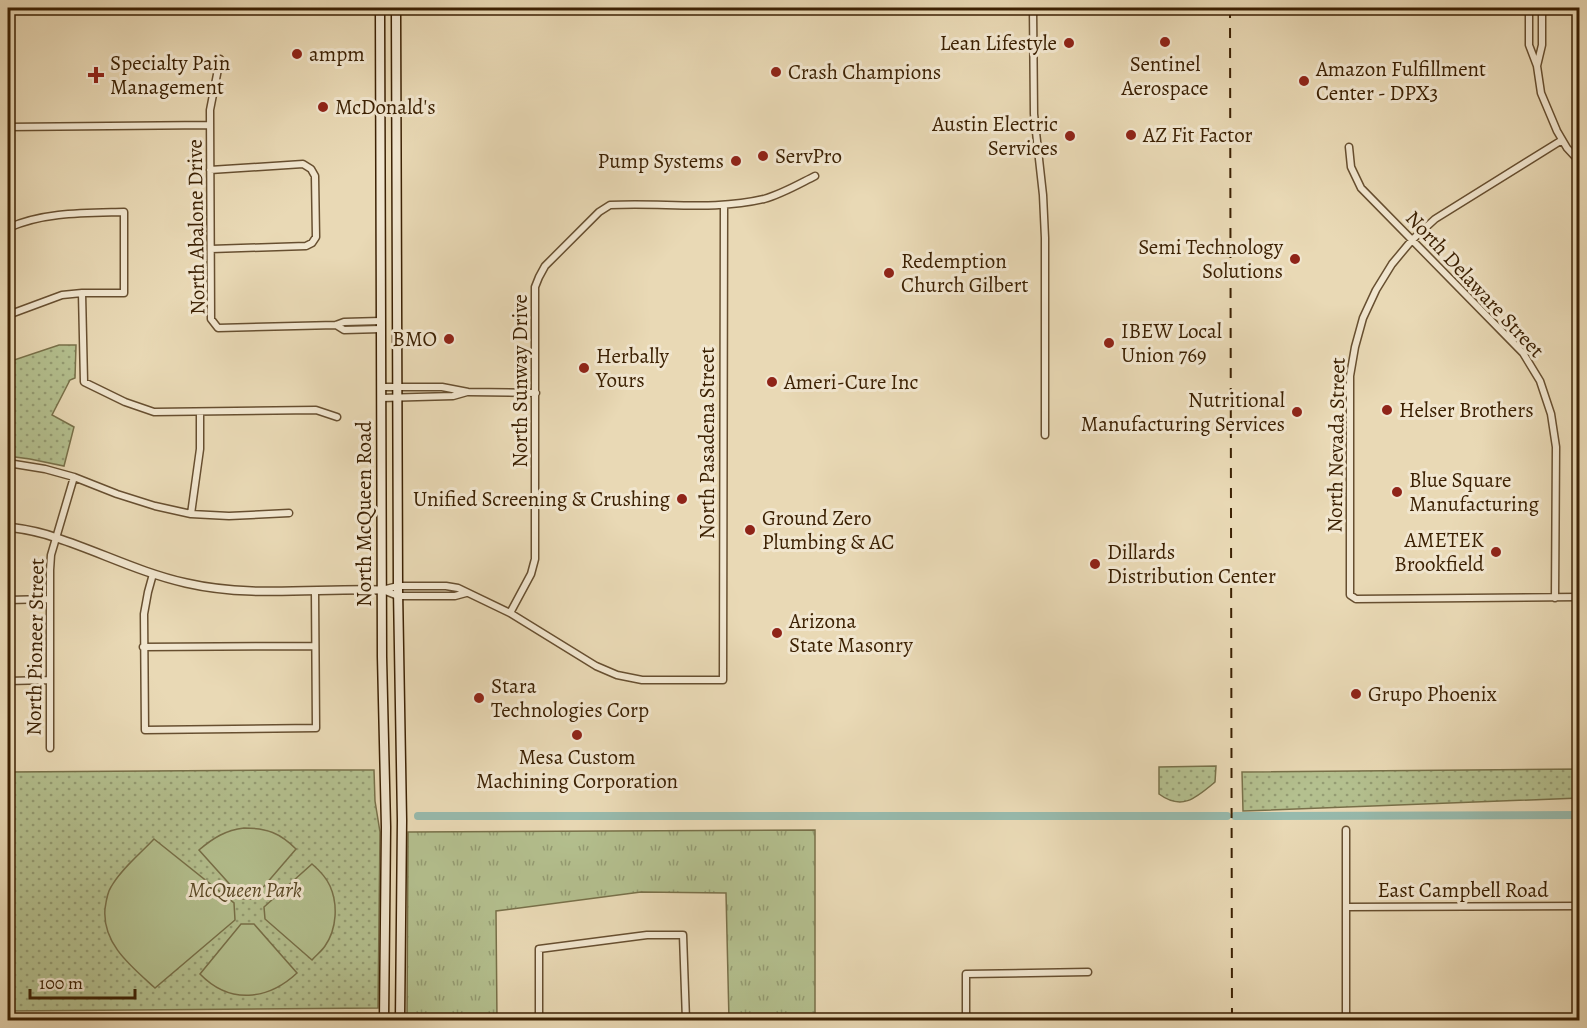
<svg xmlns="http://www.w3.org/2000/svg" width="1587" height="1028" font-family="Alegreya,serif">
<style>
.grass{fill:url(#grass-tufts);stroke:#787049;stroke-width:1.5}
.park{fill:url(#park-dots);stroke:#787049;stroke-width:1.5}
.garden{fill:#b4c08f;stroke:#787049;stroke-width:1.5}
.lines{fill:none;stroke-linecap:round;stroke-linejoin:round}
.canal{stroke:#97baad;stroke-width:8}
.minor-casing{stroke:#674f30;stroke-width:9}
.tertiary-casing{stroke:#674f30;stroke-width:10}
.secondary-casing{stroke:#3c2103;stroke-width:11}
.minor{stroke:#f1e6cf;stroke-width:6}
.tertiary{stroke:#f1e6cf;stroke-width:7}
.secondary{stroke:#f1e6cf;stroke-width:8}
.rail{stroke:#3c2103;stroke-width:2;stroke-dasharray:10 10;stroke-linecap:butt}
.poi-dot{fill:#8f2418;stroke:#f1e6cf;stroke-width:2}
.labels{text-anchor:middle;stroke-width:6;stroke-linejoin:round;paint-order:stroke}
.poi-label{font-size:21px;fill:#3c2103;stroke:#f1e6cf;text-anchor:start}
.street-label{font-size:21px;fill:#3c2103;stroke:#f1e6cf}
.park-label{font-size:21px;font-style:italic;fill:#5a4926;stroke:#f1e6cf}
</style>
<defs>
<pattern id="grass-tufts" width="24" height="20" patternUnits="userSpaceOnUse" patternTransform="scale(1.5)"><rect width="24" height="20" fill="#b4c08f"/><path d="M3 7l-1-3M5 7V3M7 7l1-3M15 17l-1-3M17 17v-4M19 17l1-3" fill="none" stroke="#949c73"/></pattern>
<pattern id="park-dots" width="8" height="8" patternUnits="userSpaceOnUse" patternTransform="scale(1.5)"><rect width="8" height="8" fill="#b4c08f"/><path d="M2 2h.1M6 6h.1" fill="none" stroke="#949c73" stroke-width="1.8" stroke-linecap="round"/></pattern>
</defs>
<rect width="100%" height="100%" fill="#e9d9b5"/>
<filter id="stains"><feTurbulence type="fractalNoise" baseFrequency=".00333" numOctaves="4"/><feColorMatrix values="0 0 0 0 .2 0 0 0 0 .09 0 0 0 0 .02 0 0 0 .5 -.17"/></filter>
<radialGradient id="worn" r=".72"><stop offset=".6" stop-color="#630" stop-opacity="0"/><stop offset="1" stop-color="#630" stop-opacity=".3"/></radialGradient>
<path class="grass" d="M815,830V1020H729L726,893L641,892L496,911L497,1020H407L408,832Z"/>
<path class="park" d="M59,345H76L75,378L70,380L52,415L74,427L64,466L30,459L8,456V362Z
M1216,766L1215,782C1196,798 1182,811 1159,794V767Z
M1579,769V798L1243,811L1242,772Z
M307,770H374L375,801L380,832L378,1008L8,1011V772Z"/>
<path class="garden" d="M244,828C267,828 280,833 296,849L253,899H243L199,850C213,838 226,830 244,828Z
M154,839L234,903L235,920L155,988C132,967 102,944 105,909C106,902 107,893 111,887C121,869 140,854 154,839Z
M312,864C319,870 326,877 330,886C338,904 337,929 325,946C322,951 316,955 312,960L265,919L264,907Z
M241,924H254L297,973C268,1000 230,1005 200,974Z"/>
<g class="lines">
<path class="canal" d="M418,816H1227
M1235,816L1580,815"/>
<g class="minor-casing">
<path id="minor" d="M1033,8L1034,114L1043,195L1045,238V435
M1529,8V45L1537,66L1541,93L1557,131L1567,148L1580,162
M220,59L210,110L211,319L218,328L336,325L344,322L381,321
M1537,66L1542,45V8
M8,127L210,125
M1562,140L1435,219L1412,240L1392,264L1376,290L1363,318L1355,347L1350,376V595L1356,599L1580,597
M1349,147L1351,167L1361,188L1523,353L1540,381L1551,414L1556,447L1555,598
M210,170L303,164L311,169L315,176L316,237L312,243L306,246L211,249
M8,228C44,212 84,213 124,212V293H82L62,295L8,315
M82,293L84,382L125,402L154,412L316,410L337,417
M336,325L344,330L381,329
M381,387H442L468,392L536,393
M381,398L453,396L467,392
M8,463L45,469L74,477L117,494L155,506L191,514L229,516L289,513
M191,514L200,449V412
M153,574L148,592L144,614L145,730L316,728L315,591
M382,590L398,586H446L458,588L510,613L596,666L617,675L642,680H723L724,205
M383,590L398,596H455L466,593
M8,600L50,599
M510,613L531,574L535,559V287L539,277L545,266L599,212L610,205C661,202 714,211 764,199C782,194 799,184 815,176
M143,647L315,646
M8,681L49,680
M50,748V570L51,555L74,477
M1346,907L1580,906
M539,1020V949L647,935H683L686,1020
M966,1020V974L1088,972
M1346,1020V830"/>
</g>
<g class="tertiary-casing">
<path id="tertiary" d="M8,527C24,529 41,532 57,538C100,552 141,573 186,583C251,598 316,588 382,590"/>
</g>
<g class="secondary-casing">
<path id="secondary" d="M380,8L382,657L386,827L384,1020
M396,8L398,590L402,820L400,1020"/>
</g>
<use href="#minor" class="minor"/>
<use href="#tertiary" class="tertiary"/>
<use href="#secondary" class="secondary"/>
<path class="rail" d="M1230,8L1232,1020"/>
</g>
<g class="poi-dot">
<circle cx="1165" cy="42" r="6"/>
<circle cx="1069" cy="43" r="6"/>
<circle cx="297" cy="54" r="6"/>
<circle cx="776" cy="72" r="6"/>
<path d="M93 66h6v6h6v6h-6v6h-6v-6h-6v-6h6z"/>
<circle cx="1304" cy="81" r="6"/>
<circle cx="323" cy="107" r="6"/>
<circle cx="1131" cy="135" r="6"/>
<circle cx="1070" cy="136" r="6"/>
<circle cx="763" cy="156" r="6"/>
<circle cx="736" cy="161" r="6"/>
<circle cx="1295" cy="259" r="6"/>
<circle cx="889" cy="273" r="6"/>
<circle cx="449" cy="339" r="6"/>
<circle cx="1109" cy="343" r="6"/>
<circle cx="584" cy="368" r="6"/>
<circle cx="772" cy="382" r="6"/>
<circle cx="1387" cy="410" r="6"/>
<circle cx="1297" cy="412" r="6"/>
<circle cx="1397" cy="492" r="6"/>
<circle cx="682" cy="499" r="6"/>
<circle cx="750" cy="530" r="6"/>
<circle cx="1496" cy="552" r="6"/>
<circle cx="1095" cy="564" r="6"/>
<circle cx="777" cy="633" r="6"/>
<circle cx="1356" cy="694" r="6"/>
<circle cx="479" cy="698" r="6"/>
<circle cx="577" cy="735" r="6"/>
</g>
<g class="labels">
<g class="poi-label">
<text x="1057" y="50" text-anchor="end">Lean Lifestyle</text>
<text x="309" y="61">ampm</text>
<text x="110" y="70">Specialty Pain<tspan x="110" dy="24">Management</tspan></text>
<text x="1165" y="71" text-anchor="middle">Sentinel<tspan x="1165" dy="24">Aerospace</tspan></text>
<text x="1316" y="76">Amazon Fulfillment<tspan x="1316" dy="24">Center - DPX3</tspan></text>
<text x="788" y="79">Crash Champions</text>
<text x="335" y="114">McDonald's</text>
<text x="1058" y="131" text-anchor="end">Austin Electric<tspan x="1058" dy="24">Services</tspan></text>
<text x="1143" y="142">AZ Fit Factor</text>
<text x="775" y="163">ServPro</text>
<text x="724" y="168" text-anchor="end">Pump Systems</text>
<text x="1283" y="254" text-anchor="end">Semi Technology<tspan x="1283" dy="24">Solutions</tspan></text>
<text x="901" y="268">Redemption<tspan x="901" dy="24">Church Gilbert</tspan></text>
<text x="1121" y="338">IBEW Local<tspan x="1121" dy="24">Union 769</tspan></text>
<text x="437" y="346" text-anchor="end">BMO</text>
<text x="596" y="363">Herbally<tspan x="596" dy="24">Yours</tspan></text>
<text x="784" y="389">Ameri-Cure Inc</text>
<text x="1285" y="407" text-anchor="end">Nutritional<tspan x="1285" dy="24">Manufacturing Services</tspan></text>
<text x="1399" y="417">Helser Brothers</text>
<text x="1409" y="487">Blue Square<tspan x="1409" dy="24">Manufacturing</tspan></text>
<text x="670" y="506" text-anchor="end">Unified Screening &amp; Crushing</text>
<text x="762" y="525">Ground Zero<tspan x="762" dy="24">Plumbing &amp; AC</tspan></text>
<text x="1484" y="547" text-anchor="end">AMETEK<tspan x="1484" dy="24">Brookfield</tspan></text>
<text x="1107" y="559">Dillards<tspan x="1107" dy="24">Distribution Center</tspan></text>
<text x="789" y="628">Arizona<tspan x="789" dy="24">State Masonry</tspan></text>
<text x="491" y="693">Stara<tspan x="491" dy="24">Technologies Corp</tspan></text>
<text x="1368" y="701">Grupo Phoenix</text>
<text x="577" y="764" text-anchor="middle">Mesa Custom<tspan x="577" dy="24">Machining Corporation</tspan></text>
</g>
<g class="street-label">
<text transform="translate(196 227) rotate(-91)" y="7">North Abalone Drive</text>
<text transform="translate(1475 284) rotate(47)" y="7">North Delaware Street</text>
<text transform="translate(520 381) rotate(-90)" y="7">North Sunway Drive</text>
<text transform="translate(707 443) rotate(-90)" y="7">North Pasadena Street</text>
<text transform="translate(1336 445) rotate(-89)" y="7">North Nevada Street</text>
<text transform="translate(364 514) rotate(-90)" y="7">North McQueen Road</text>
<text transform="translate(35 647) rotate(-89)" y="7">North Pioneer Street</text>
<text x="1463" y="897">East Campbell Road</text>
</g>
<g class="park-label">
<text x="245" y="897">McQueen Park</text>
</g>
</g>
<rect width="1587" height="1028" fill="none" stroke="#e9d9b5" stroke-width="30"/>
<rect x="9" y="9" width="1569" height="1010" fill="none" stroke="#3c2103" stroke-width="3"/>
<rect x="15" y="15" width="1557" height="998" fill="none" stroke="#3c2103" stroke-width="1.5"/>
<path d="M30 989v9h105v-9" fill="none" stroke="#3c2103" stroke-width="3"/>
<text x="39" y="989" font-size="18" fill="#3c2103" stroke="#f1e6cf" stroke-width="4.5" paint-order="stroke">100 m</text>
<rect width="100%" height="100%" filter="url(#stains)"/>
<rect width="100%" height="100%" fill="url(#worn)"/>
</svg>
